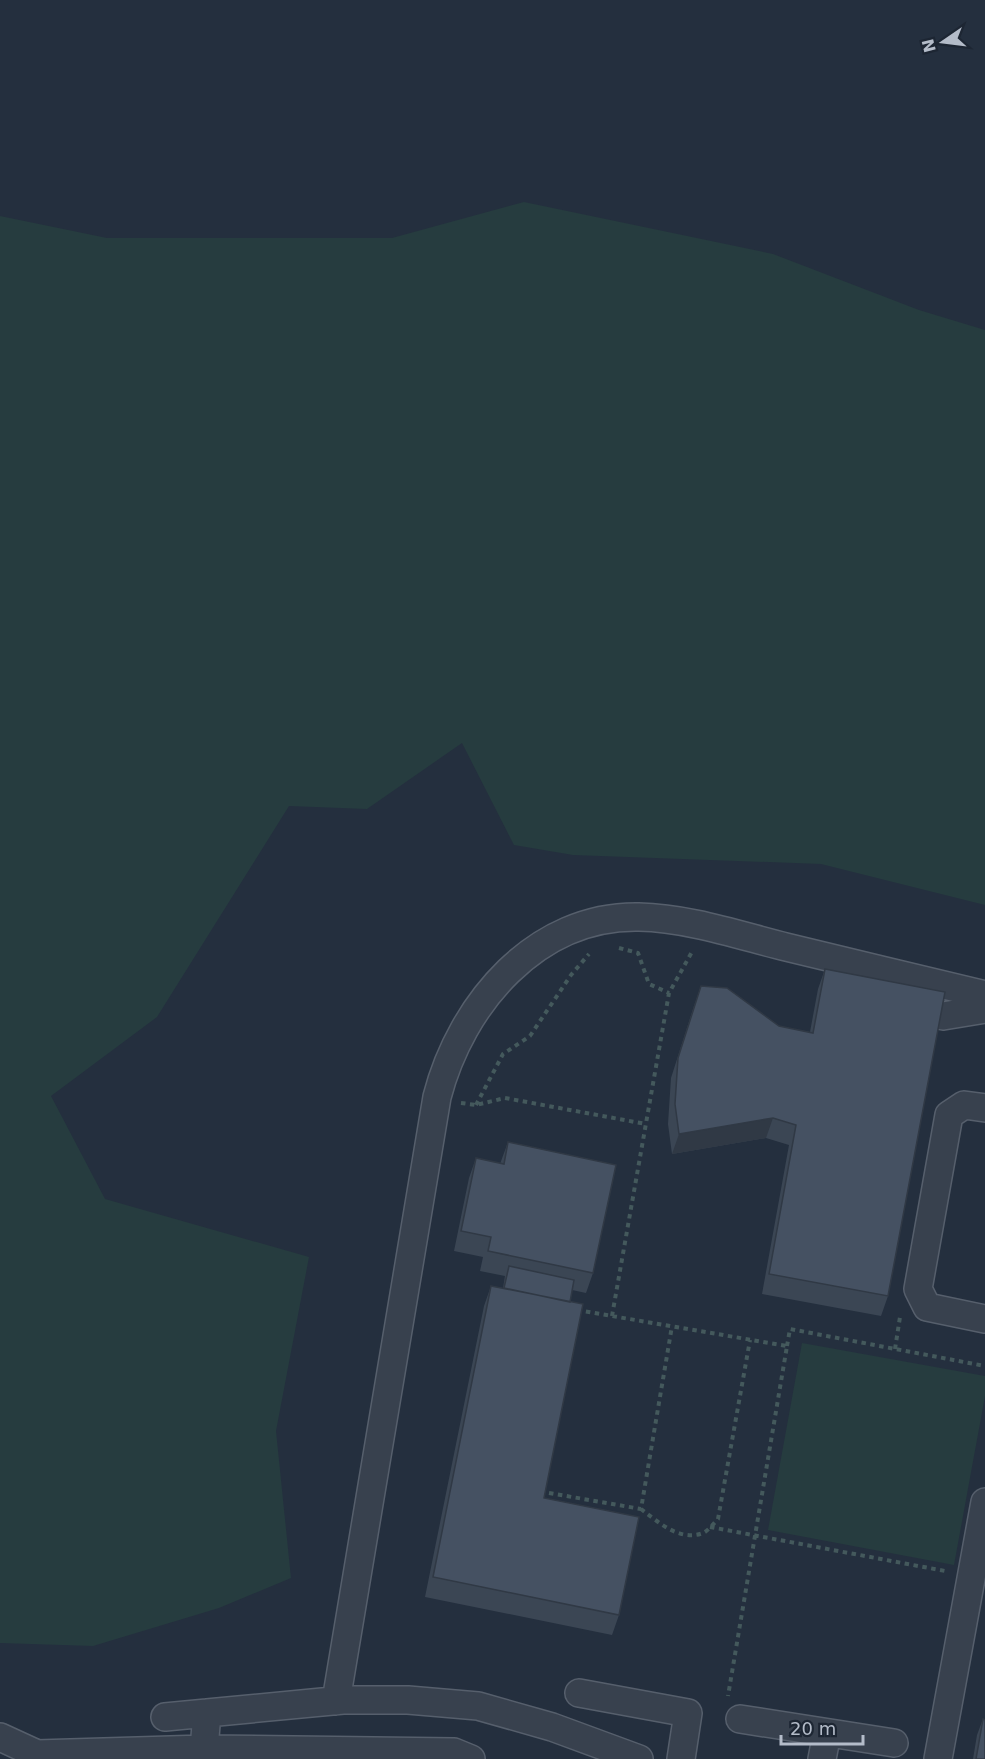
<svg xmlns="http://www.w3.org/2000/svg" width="985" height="1759" font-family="'DejaVu Sans',sans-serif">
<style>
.green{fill:#263c3f}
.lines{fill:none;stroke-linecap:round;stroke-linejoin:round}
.minor-casing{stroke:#565f6c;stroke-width:30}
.path{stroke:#44595c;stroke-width:4;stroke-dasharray:4.5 4.5;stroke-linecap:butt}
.minor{stroke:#38414e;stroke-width:27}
.wall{fill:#3b4654}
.shaded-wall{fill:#303945}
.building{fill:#455162;stroke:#303945;stroke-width:1.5}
</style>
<rect width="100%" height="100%" fill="#242f3e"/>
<path class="green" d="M524,202L773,254L919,310L985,330V905L821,864L573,855L514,845L462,743L367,809L289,806L157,1017L51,1096L105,1199L309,1257L276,1431L291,1578L219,1608L93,1646L0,1643V216L107,238H392Z
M802,1343L985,1376V1396L954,1565L768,1530Z"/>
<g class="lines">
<g class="minor-casing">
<path id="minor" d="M943,1016L985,1009
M985,1108L964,1105L949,1115L918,1289L927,1307L985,1319
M579,1693L688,1713L681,1759
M336,1701L437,1097C461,1004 536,915 639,917C688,918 738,935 786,947C852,963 919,979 985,995
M165,1717L207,1713
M740,1719L894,1743
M0,1737L37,1754L204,1749L454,1752L471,1759
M204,1749L207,1713L343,1700H408L478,1706L552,1727L639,1759
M822,1759L827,1733
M938,1759L985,1502"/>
</g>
<path class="path" d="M619,948L638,953L649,984L669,993
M461,1103L476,1105L505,1098L646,1124
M476,1105L503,1054L530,1036L571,975L589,954
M577,1310L787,1346L728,1696
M612,1316L669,993L693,950
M787,1346L790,1329L985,1366
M895,1349L900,1317
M549,1493L641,1509L672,1326
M641,1509C658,1522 680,1542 703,1533C708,1531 714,1523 718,1519L750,1340
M710,1527L945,1571"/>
<use href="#minor" class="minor"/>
</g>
<path class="wall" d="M825,969L888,1296L881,1316L762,1294L789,1145L766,1138L672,1154L668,1124L671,1078L694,1006L701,986L779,1026L810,1032L818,989Z
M508,1142L593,1273L586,1293L572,1290L544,1498L619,1615L612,1635L425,1597L484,1306L491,1286L503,1288L505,1276L480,1271L483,1257L454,1251L469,1178L476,1158L500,1164Z
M983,1719L985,1759H973L977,1735Z"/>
<path class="shaded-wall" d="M773,1118L766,1138L672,1154L679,1134Z"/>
<path class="building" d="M825,969L945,992L888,1296L769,1274L796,1125L773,1118L679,1134L675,1104L678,1058L701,986L727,988L779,1026L813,1033Z
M508,1142L616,1165L593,1273L488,1251L491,1237L461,1231L476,1158L504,1164Z
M509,1266L574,1280L570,1302L504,1288Z
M491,1286L583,1304L544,1498L639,1517L619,1615L433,1577Z
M983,1719L985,1720V1759H976Z"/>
<g transform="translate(943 42) rotate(256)" stroke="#1d2633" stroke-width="4.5" paint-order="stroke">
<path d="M0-4.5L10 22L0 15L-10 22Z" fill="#b4bcc9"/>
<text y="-9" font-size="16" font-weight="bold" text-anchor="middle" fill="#b4bcc9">N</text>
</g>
<path d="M781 1735v9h82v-9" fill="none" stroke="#b4bcc9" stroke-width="3"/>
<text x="790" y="1735" font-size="18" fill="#b4bcc9" stroke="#1d2633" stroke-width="4.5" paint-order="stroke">20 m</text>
</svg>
